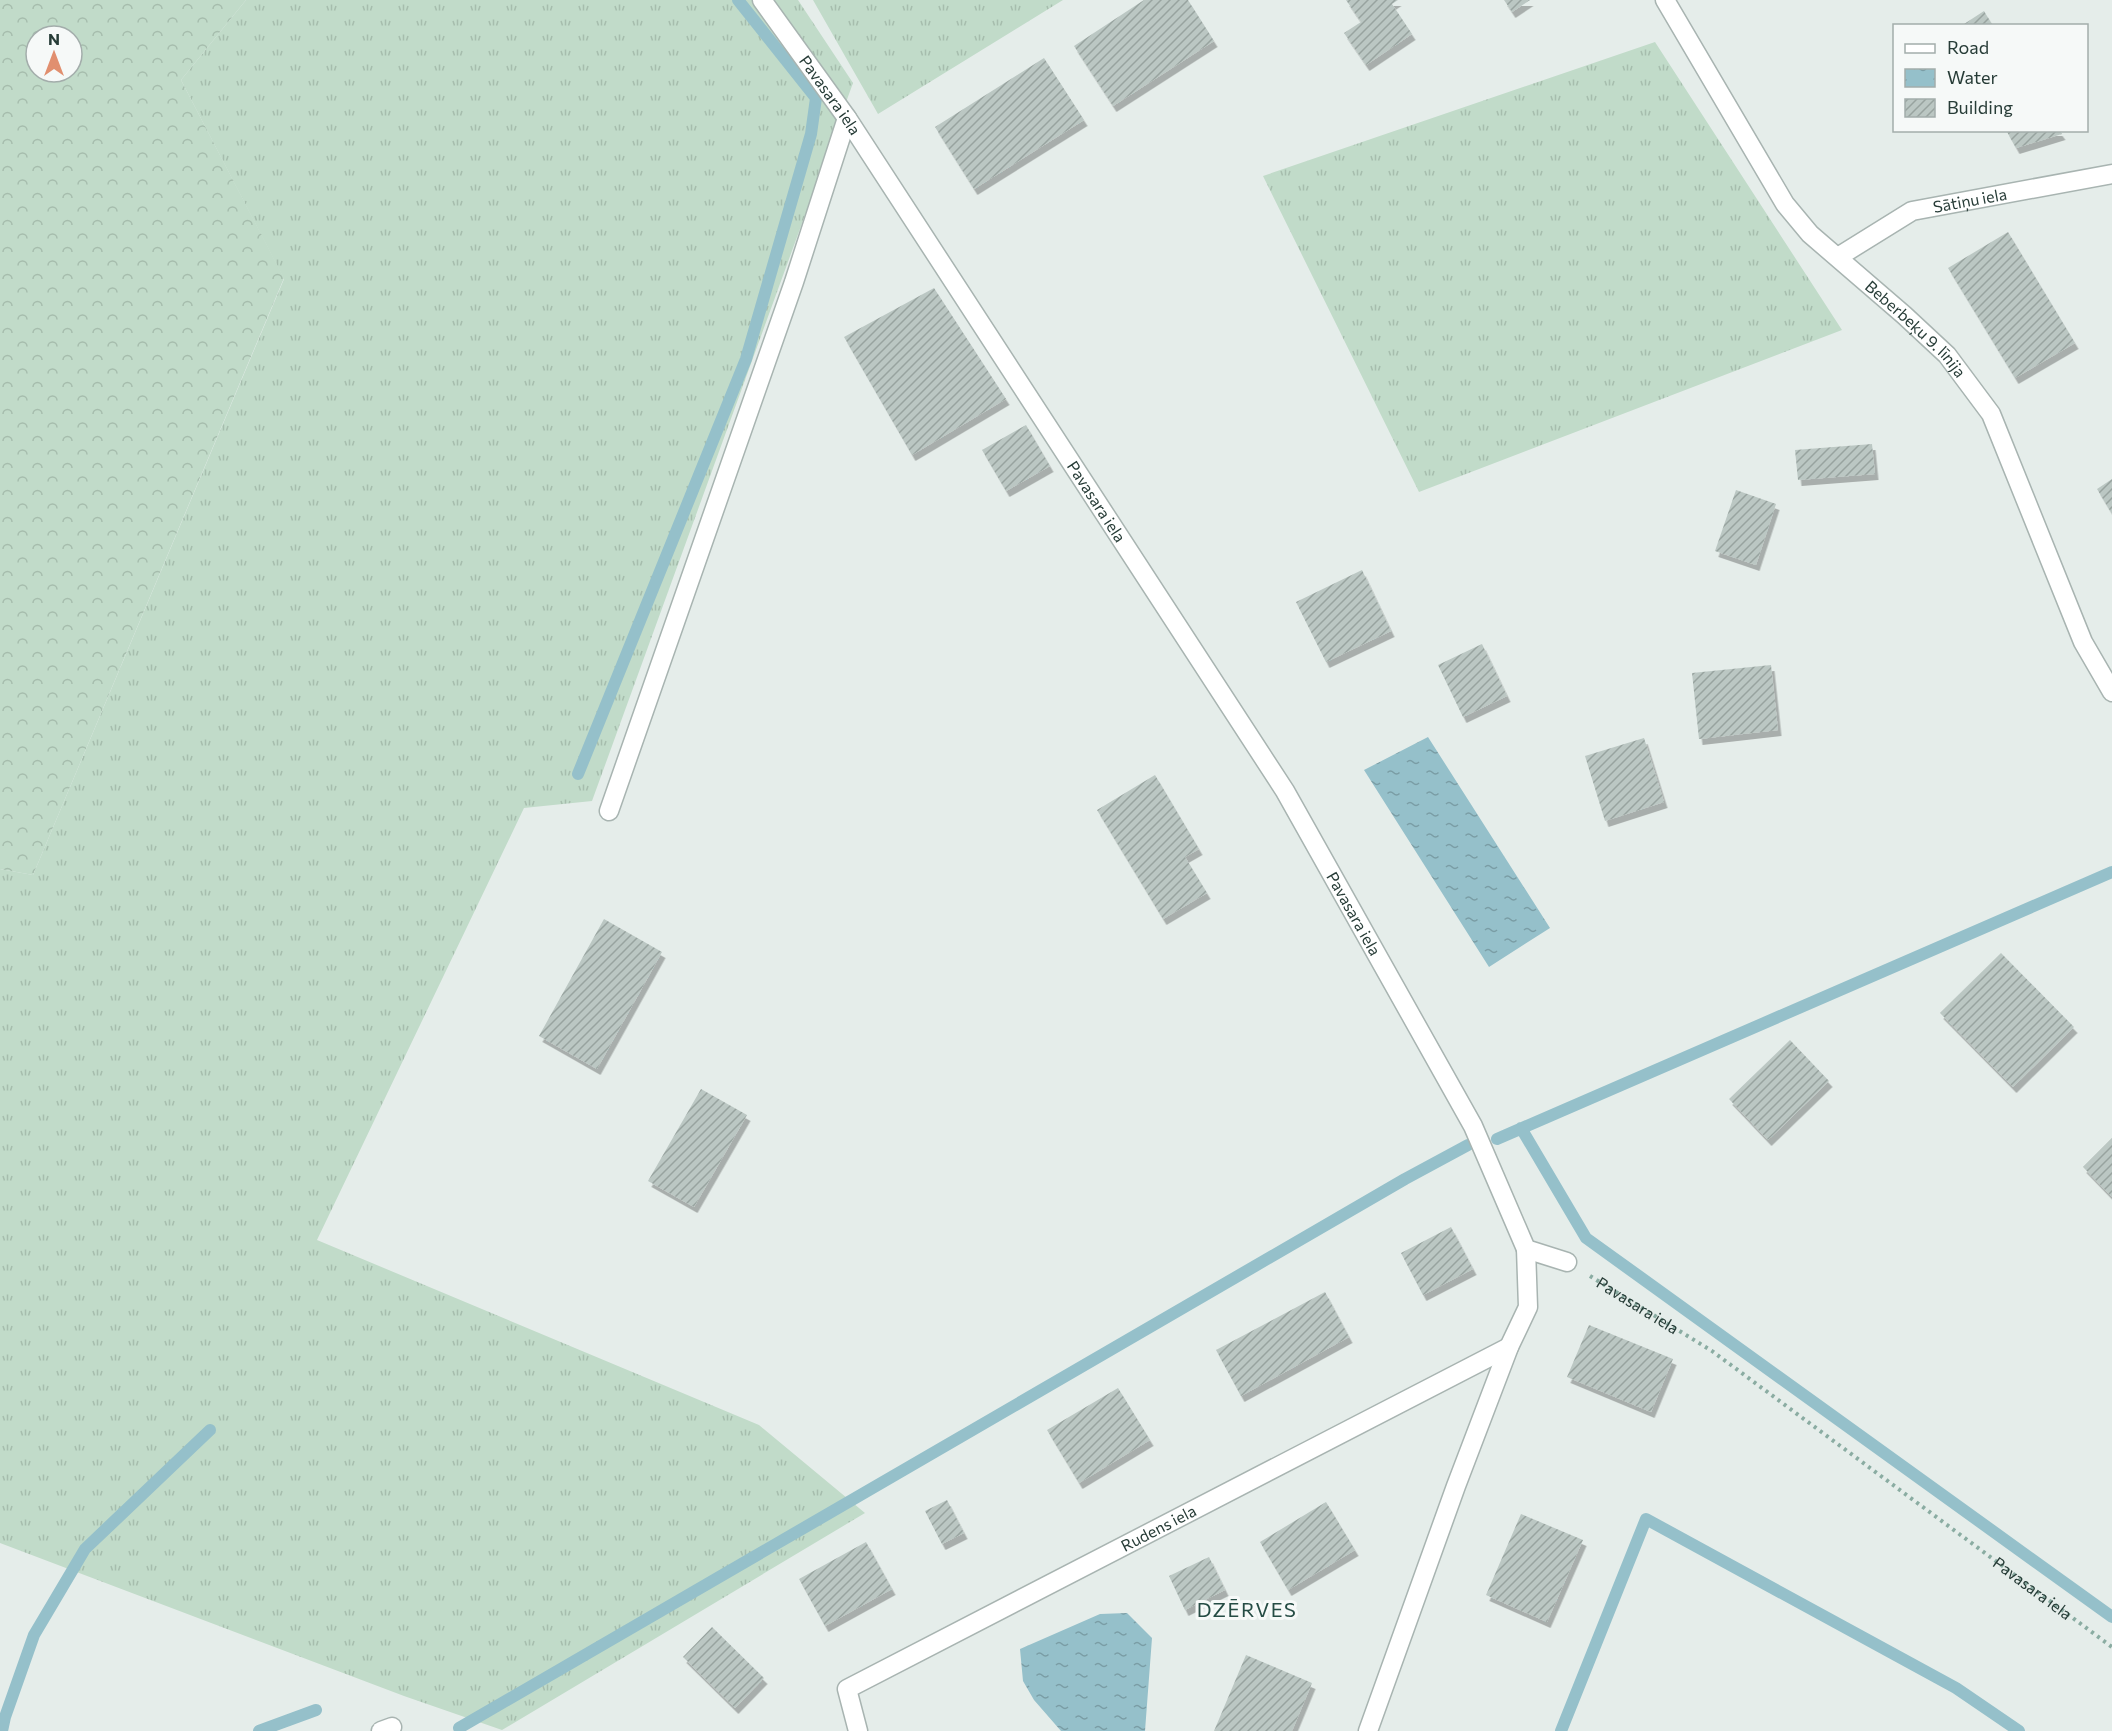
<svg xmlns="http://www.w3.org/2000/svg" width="2112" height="1731" font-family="Commissioner,sans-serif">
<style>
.grass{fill:url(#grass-tufts)}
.forest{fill:url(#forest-crowns);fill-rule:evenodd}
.water{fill:url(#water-ripples)}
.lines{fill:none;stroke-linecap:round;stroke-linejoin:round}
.stream{stroke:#95c0ca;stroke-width:12}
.building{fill:url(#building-hatch);filter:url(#shadow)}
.minor-casing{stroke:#a8b4b1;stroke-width:21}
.path{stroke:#8aaca2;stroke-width:4;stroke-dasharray:3 4.5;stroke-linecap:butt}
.minor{stroke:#fff;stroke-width:18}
.labels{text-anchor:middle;stroke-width:6;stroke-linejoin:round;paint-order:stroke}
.street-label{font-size:16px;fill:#273c37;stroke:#f6f9f8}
.quarter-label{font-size:20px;letter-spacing:1.5px;fill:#254c44;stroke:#f6f9f8}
</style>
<defs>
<pattern id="grass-tufts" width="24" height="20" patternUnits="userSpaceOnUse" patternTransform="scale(1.5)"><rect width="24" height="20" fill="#c1dbc9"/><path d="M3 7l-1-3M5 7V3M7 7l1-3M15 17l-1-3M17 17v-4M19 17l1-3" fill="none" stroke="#a6bdad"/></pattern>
<pattern id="forest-crowns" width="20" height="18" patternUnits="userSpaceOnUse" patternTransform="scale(1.5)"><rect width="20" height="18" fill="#c1dbc9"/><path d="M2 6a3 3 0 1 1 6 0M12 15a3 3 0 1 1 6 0" fill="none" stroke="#a6bdad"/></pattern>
<pattern id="water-ripples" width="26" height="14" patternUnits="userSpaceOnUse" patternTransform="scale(1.5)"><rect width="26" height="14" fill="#95c0ca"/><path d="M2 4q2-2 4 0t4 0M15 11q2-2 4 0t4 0" fill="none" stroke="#7a9da5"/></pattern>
<pattern id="building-hatch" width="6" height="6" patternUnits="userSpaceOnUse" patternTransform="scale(1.5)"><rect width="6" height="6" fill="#bbc7c3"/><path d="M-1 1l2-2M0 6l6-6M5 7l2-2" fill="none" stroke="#98a39f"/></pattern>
<filter id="shadow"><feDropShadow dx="3.5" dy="6" stdDeviation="0" flood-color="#0004"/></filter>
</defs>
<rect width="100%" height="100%" fill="#e5edea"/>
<path class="grass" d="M246,0H798L853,83L592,801L524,808L317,1240L759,1425L865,1513L502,1730L404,1696L0,1543V869L33,875L284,279L181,80Z
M813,0H1063L878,114Z
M1655,42L1842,330L1419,492L1263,176Z"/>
<path class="forest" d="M0,0H246L181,80L284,278L33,875L0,869ZM36,36H72V72H36Z"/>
<path class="water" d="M1428,737L1550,928L1489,967L1364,770Z
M1127,1613L1152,1638L1145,1731H1061L1034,1700L1023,1681L1020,1649L1100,1614Z"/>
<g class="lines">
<path class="stream" d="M578,774L746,359L811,134L816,98L738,0
M1521,1128L1586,1238L2112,1617
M1497,1139L2112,872
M459,1728L1405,1179L1468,1145
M2,1731L5,1717L34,1635L85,1549L210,1430
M259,1731L316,1710
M1561,1731L1646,1519L1956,1688L2019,1731"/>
</g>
<path class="building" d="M1144,0H1188L1214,41L1113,106L1074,46Z
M1346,0H1398L1392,4L1412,34L1366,65L1344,33L1361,22Z
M1504,0H1530L1512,12Z
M1984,11L1993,26H1961Z
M1044,58L1084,120L974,189L935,127Z
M2006,130H2059L2062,134L2016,148Z
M2008,232L2075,343L2015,378L1948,268Z
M934,288L1006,399L912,455L844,337Z
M1026,425L1050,466L1006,491L982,450Z
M1872,444L1875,474L1798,480L1795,450Z
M2112,479V514L2097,489Z
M1736,490L1776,504L1756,565L1715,551Z
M1362,570L1391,631L1326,662L1296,602Z
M1482,644L1507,696L1463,717L1438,665Z
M1771,665L1778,730L1699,739L1692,673Z
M1644,738L1664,802L1605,821L1585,756Z
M1155,775L1199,849L1185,857L1207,893L1163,919L1097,810Z
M604,919L662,952L597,1069L539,1036Z
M2001,953L2074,1027L2013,1087L1940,1013Z
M1790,1040L1829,1081L1768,1140L1729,1099Z
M701,1089L747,1115L694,1207L648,1181Z
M2112,1138V1197L2083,1167Z
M1451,1227L1473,1269L1423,1295L1401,1253Z
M1325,1292L1349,1337L1241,1396L1216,1350Z
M1589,1325L1673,1359L1651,1412L1567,1377Z
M1118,1388L1150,1440L1079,1483L1047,1430Z
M947,1500L964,1533L942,1544L925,1511Z
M1326,1502L1355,1550L1288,1590L1260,1542Z
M1521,1514L1583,1540L1547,1622L1486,1595Z
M866,1542L892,1589L825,1626L799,1579Z
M1209,1557L1225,1590L1185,1610L1169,1576Z
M712,1627L764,1678L735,1708L683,1657Z
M1246,1655L1312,1683L1292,1731H1214Z"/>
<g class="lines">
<g class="minor-casing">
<g id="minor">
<path id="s2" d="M762,0L847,118L1285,791L1473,1126L1526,1249L1567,1262"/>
<path id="s3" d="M1665,0L1785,204L1810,234L1904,315L1947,355L1991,414L2083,642L2112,692"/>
<path id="s4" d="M1838,257L1912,211L2112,174"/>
<path d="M609,811L794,282L847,118"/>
<path d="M381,1731L392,1727"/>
<path id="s5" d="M858,1731L847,1689L1509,1347"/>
<path d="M1368,1731L1456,1486L1509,1347L1528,1307L1526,1249"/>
</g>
</g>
<path class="path" id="s1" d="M1590,1276L1712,1351L2112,1647"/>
<use href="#minor" class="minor"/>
</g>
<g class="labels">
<g class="street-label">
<text dy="6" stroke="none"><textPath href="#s2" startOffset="117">Pavasara iela</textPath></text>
<text dy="6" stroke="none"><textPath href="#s4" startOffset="146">Sātiņu iela</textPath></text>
<text dy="6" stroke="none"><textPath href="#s3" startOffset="418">Beberbeķu 9. līnija</textPath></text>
<text dy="6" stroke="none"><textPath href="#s2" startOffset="603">Pavasara iela</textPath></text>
<text dy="6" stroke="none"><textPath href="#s2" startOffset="1089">Pavasara iela</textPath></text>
<text dy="6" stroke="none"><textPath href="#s1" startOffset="56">Pavasara iela</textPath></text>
<text dy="6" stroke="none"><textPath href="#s5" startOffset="394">Rudens iela</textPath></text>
<text dy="6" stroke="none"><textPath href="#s1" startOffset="542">Pavasara iela</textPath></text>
</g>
<g class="quarter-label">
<text x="1247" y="1617">DZĒRVES</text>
</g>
</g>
<rect x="1893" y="24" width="195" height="108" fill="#f6f9f8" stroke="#a3adab" stroke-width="1.5"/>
<rect x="1905" y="44" width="30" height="9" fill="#ffffff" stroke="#a3adab" stroke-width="1.5"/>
<text x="1947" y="54" font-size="18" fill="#273c37">Road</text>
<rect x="1905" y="69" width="30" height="18" fill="url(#water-ripples)" stroke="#a3adab" stroke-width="1.5"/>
<text x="1947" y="84" font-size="18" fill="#273c37">Water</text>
<rect x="1905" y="99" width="30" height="18" fill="url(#building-hatch)" stroke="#a3adab" stroke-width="1.5"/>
<text x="1947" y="114" font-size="18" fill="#273c37">Building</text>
<g transform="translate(54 54)"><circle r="28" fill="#f6f9f8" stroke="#a3adab" stroke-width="1.5"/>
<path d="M0-4.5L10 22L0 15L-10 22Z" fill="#e18f6f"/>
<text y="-9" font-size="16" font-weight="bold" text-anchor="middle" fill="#273c37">N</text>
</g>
</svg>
